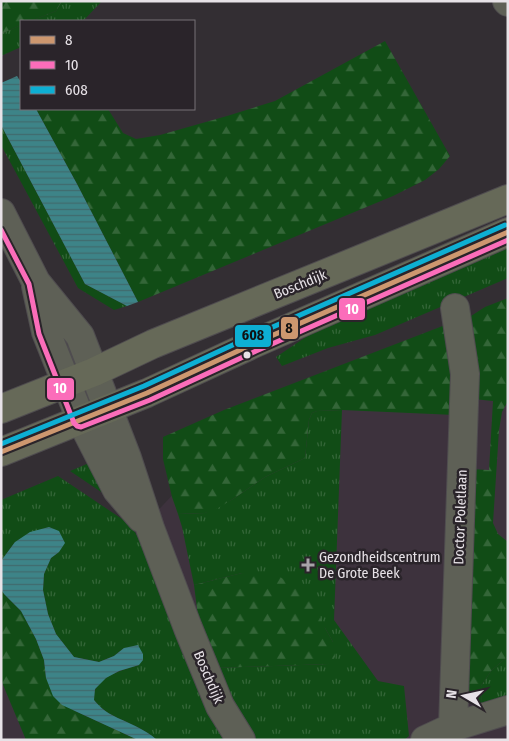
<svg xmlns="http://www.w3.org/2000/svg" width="509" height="741" font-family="'Fira Sans Condensed',sans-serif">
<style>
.built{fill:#3d323d}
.grass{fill:url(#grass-tufts)}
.forest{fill:url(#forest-firs)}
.water{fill:url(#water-rules)}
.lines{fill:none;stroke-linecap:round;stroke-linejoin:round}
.minor-casing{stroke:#4f4c4f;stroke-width:30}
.major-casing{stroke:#4f4c4f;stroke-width:30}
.minor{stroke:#5e6056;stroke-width:28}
.major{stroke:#666958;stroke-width:28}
.bus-1-casing{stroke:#2a242a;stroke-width:9}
.bus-2-casing{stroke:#2a242a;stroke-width:9}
.bus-3-casing{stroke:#2a242a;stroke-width:9}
.bus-1{stroke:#cd976f;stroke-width:5}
.bus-2{stroke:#fb6dba;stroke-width:5}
.bus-3{stroke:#0dafd3;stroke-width:5}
.bus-dot{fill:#e7e2e7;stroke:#2a242a;stroke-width:2}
.poi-dot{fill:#a8a3a8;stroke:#2a242a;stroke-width:2}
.labels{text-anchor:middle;stroke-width:5;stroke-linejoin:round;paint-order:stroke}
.street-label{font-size:14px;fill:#e7e2e7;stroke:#2a242a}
.poi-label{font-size:14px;fill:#e7e2e7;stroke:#2a242a;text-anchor:start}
.line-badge{stroke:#2a242a;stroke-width:2}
.badge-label{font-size:14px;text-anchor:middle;font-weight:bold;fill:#fff}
.pale-badge-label{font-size:14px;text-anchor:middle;font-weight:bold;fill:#111}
</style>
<defs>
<pattern id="grass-tufts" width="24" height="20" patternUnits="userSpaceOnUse" patternTransform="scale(1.25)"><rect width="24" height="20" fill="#114c16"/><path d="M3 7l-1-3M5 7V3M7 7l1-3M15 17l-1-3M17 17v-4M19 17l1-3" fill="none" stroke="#346638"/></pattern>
<pattern id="forest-firs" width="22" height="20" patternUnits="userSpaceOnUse" patternTransform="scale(1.25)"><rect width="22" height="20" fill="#114c16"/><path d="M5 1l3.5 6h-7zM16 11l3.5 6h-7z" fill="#346638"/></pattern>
<pattern id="water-rules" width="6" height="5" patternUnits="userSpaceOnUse" patternTransform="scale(1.25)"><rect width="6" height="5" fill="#3d8488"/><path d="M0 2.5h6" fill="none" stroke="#406a6d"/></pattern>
</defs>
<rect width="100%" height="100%" fill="#332e33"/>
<path class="built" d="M508,339V740H1V680L214,450Z"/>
<path class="grass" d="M62,1H102L85,19L80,21H31L56,11Z
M21,25V47L1,56V34Z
M1,125L85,284L127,306L114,310L78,288L1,145Z
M508,245V278L375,335L328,348L282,366L276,357L309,335Z
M342,410L334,620L378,681L404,686L409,736L404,740H248L217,668L328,664L333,642L325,628L242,573L194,585L182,527L178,514L205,513L233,499L265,477L305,458L309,420L312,413L317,411Z
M94,461L119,504L70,471Z
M58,476L131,525L146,552L232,740H157C144,728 127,723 112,715C104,711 99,706 94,700C94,696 94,691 96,688C105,674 123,670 139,665L124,648L114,656L99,662L74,657L56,634L48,614L43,590L44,574L51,558L59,552L15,542L1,561V500Z
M508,656V702L482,707L481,686L491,671Z"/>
<path class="forest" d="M1,1H62L56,11L31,21H21V25L1,34Z
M385,41L450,156L439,169L425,180L393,196L138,302L77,184L36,109H108L123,133L136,139L160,135L227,116L275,101Z
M508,298V401L502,412L499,430L493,523L498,534L508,542V656L491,671L481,686L482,707L469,703L460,694L469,469L489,470L493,401L473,399L471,316L485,307Z
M453,322L455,415L342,410L317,411L312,413L309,420L305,458L265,477L233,499L213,511L205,513L178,514L172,497L163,459V437L224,410Z
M242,573L280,577L310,595L325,628L333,642L335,657L328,664L217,668L199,624L194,585Z
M1,589L4,594L21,611L36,639L44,660L46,678L75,711L138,740H26L1,680Z"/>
<path class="water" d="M17,76L21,82V109H36L77,184L138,302L127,306L85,284L1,125V83Z
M49,527L59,531L65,543L59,552L51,558L44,574L43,590L48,614L56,634L74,657L99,662L114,656L124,648L138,645L143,654V660L139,665L119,671L106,678L95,689L94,700C99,706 104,711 112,715C127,723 144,728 157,740H138L75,711L62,705L53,696L46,678L44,660L36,639L21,611L4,594L1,589V561L15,542L30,532Z"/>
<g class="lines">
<g class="minor-casing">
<path id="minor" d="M507,1L508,2
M1,213L36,282L80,336L127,458L150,528L188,628L220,706L241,740
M36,286L46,332L81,420L117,490L141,518
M453,727L465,374L455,308
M425,740L453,727L508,710"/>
</g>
<g class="major-casing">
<path id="major" d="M1,409L94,372L153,344L508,199
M1,452L147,393L253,344L508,232"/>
</g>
<use href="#minor" class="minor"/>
<use href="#major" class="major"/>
<g class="bus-1-casing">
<path id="bus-1" d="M1,452L147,393L253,344L508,232"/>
</g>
<g class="bus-2-casing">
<path id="bus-2" d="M1,230L29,284L39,334L74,423L77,426L81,427L150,400L256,351L508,240"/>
</g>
<g class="bus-3-casing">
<path id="bus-3" d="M1,444L144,386L250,337L505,225"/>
</g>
<use href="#bus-1" class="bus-1"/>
<use href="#bus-2" class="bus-2"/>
<use href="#bus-3" class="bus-3"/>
</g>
<circle class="bus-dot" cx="247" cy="355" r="4.5"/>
<path class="poi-dot" d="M305.5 557.5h5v5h5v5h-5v5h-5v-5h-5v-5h5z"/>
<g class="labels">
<g class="street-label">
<text transform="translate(300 284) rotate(-22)" y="5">Boschdijk</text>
<text transform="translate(460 517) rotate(-88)" y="5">Doctor Poletlaan</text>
<text transform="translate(209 677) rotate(67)" y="5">Boschdijk</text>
</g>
<g class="poi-label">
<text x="319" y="562">Gezondheidscentrum<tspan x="319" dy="16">De Grote Beek</tspan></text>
</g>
</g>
<g class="line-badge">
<rect x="338" y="297" width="28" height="24" rx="5" fill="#fb6dba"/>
<rect x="280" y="316" width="19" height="24" rx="5" fill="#cd976f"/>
<rect x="234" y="324" width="38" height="24" rx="5" fill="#0dafd3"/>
<rect x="46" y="377" width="29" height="24" rx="5" fill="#fb6dba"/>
</g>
<g class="badge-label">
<text x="352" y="314">10</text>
<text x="60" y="393">10</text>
</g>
<g class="pale-badge-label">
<text x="289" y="333">8</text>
<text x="253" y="340">608</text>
</g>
<rect width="509" height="741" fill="none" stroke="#e7e2e7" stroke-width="5"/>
<rect x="20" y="20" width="175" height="90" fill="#2a242a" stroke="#767076"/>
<rect x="30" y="36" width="25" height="8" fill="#cd976f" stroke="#767076"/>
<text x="65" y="45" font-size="15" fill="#e7e2e7">8</text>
<rect x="30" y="61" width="25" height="8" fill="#fb6dba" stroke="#767076"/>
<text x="65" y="70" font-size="15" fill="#e7e2e7">10</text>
<rect x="30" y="86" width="25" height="8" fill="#0dafd3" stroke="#767076"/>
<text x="65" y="95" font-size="15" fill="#e7e2e7">608</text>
<g transform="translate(464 696) rotate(279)" stroke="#2a242a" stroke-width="4" paint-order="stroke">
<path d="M0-4L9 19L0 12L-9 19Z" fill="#e7e2e7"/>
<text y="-8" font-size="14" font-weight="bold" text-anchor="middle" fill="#e7e2e7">N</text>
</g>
</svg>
